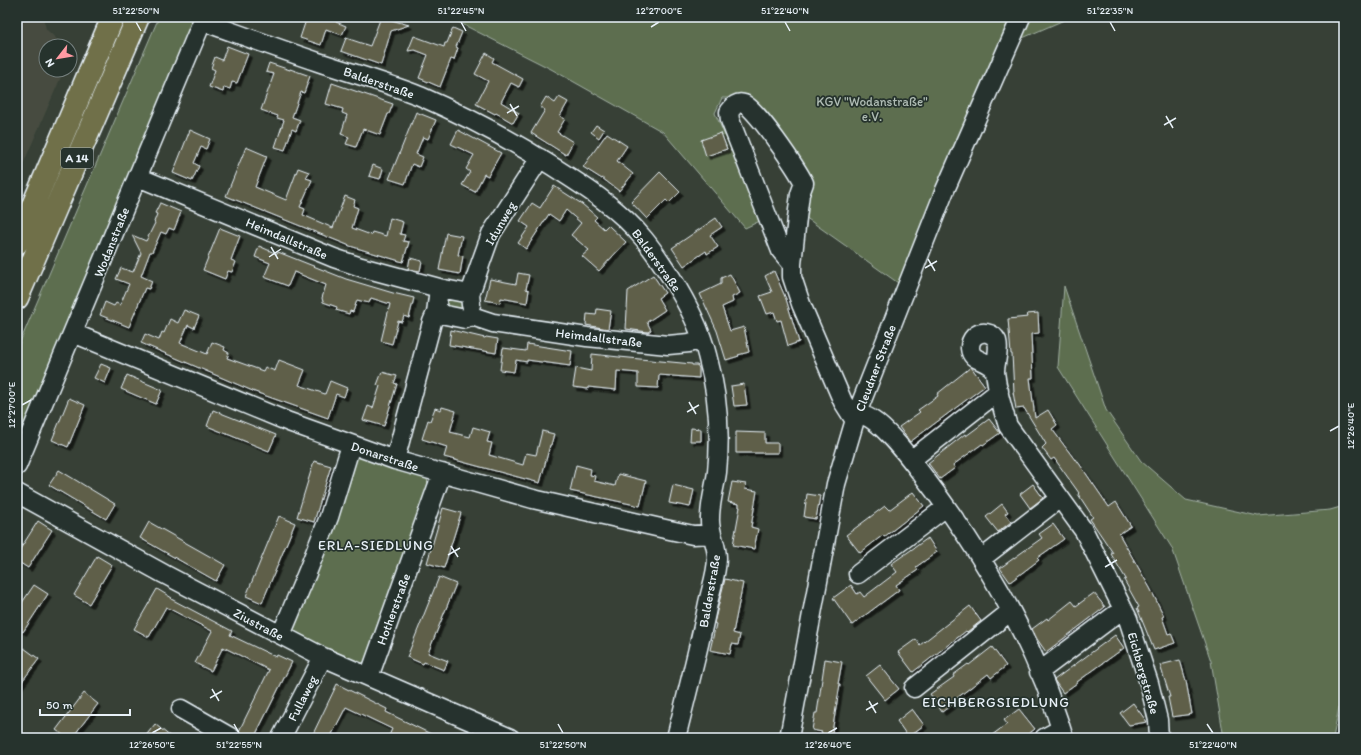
<svg xmlns="http://www.w3.org/2000/svg" width="1361" height="755" font-family="Itim,sans-serif">
<style>
.built{fill:#464c40}
.green{fill:#5d6e50;stroke:#a2b0a4}
.building{fill:#5f5f4a;stroke:#e8f1f8;filter:url(#shadow)}
.lines{fill:none;stroke-linecap:round;stroke-linejoin:round}
.minor-casing{stroke:#e8f1f8;stroke-width:21}
.highway-casing{stroke:#e8f1f8;stroke-width:25}
.minor{stroke:#26332d;stroke-width:18}
.highway{stroke:#6f704a;stroke-width:22}
.ticks{fill:none;stroke:#e8f1f8;stroke-width:1.5}
.labels{text-anchor:middle;stroke-width:3.5;stroke-linejoin:round;paint-order:stroke}
.shield{fill:#26332d;stroke:#aeb8bb;stroke-width:1}
.shield-label{font-size:12px;font-weight:bold;fill:#e8f1f8}
.street-label{font-size:13px;fill:#e8f1f8;stroke:#26332d}
.park-label{font-size:13px;fill:#b0bdb5;stroke:#26332d}
.neighbourhood-label{font-size:14px;letter-spacing:1px;fill:#e8f1f8;stroke:#26332d}
.neatline{fill:none;stroke:#e8f1f8;stroke-width:1.5}
.ticks-label{font-size:10px;text-anchor:middle;fill:#e8f1f8}
</style>
<defs>
<filter id="shadow"><feDropShadow dx="3.5" dy="3.5" stdDeviation="0" flood-color="#0009"/></filter>
</defs>
<rect width="100%" height="100%" fill="#374036"/>
<filter id="ink" filterUnits="userSpaceOnUse"><feTurbulence type="fractalNoise" baseFrequency=".025" numOctaves="2"/><feDisplacementMap in="SourceGraphic" scale="8" xChannelSelector="R" yChannelSelector="G"/><feConvolveMatrix kernelMatrix="1 2 1 2 8 2 1 2 1" color-interpolation-filters="sRGB"/></filter>
<g filter="url(#ink)">
<path class="built" d="M17,17H43L46,29L64,46H46V70H64L17,178Z"/>
<path class="green" d="M159,17H195L17,446V349Z
M446,17H1014L901,285L805,217L811,178L748,98H722L715,113L762,220L745,228L663,132L551,69L456,21Z
M1026,17H1071L1018,40Z
M1064,286L1106,410L1141,461L1186,500L1258,516L1330,510L1344,506V682L1333,738H1224L1211,661L1172,548L1058,367Z
M447,296H460L464,304L461,309L446,308L444,300Z
M358,457H365L427,478L428,485L427,496L369,654L364,662L359,665L291,632L353,460Z"/>
<path class="building" d="M307,17H337L336,22L346,26L342,35L326,29L321,45L300,38Z
M381,17L409,25L391,31L381,65L341,51L346,38L370,46Z
M453,28L462,32L456,47L458,48L454,60L451,59L440,87L419,78L428,55L415,50L408,51L414,36L444,47L445,43H447Z
M227,46L248,54L237,83L232,82L230,89L224,87L223,92L209,87L215,70L211,68L215,57L222,60Z
M486,53L494,58L492,62L523,79L519,87L511,83L501,102L519,113L513,123L496,113L495,114L476,104L488,81L475,74Z
M269,63L290,70V69L310,76L304,93L301,92L292,117L300,120L296,131L292,129L285,150L275,147L284,120L277,118L278,116L261,110L274,74L266,72Z
M332,83L393,104L389,114H388L380,135L363,129L356,147L346,144L349,137L341,134L347,115L342,113L343,109L326,104Z
M546,97L555,103L559,97L568,102L560,116L565,119L557,132L573,142L566,155L531,133L545,110L540,107Z
M416,112L436,120L428,139L423,137L416,154L423,157L419,167L412,164L405,184L389,179Z
M596,125L604,130L599,138L591,132Z
M190,130L210,139L206,149L201,147L194,163L199,166L192,181L173,173Z
M458,130L501,153L488,176L484,174L475,192L462,185L470,172L466,169L474,155L451,144Z
M607,133L627,146L617,161L633,174L619,191L602,178V179L583,167Z
M721,133L727,149L706,156L701,140Z
M246,147L267,156L255,187L286,200L298,168L309,172L306,178L312,180L300,207L305,209L303,215L333,228L345,196L355,200L353,206L358,208L352,228L371,235L372,232L386,236L390,218L403,222L400,234L405,235L403,241L409,242L403,262L350,246L226,196Z
M373,165L383,169L380,179L369,176Z
M660,172L680,192L669,203L666,200L647,219L631,202Z
M554,186L582,204L597,217L594,220L604,229L608,225L610,227L626,242L599,271L582,256L589,250L571,235L581,223L566,210L559,221L549,214L526,249L518,243L529,227L520,221L532,203L540,208Z
M160,203L181,212L174,230L169,228L166,234L161,232L152,252H150L141,276L152,281L149,289L145,288L129,327L100,315L105,302L114,306L116,303L120,305L129,284L116,279L121,268L133,272L141,253L132,235L146,241L155,223L154,222L157,214L155,213Z
M716,218L722,227L710,235L718,247L707,254L706,251L684,266L672,248Z
M220,228L240,236L231,260L236,262L232,272L228,271L225,279L203,270Z
M446,233L462,236L458,255L463,256L460,274L439,270Z
M259,246L277,254L278,252L346,279L393,293L414,298L409,318L404,316L402,322L398,321L392,344L381,341L390,304L371,298L369,303L357,300L353,312L350,311L349,314L336,310L337,307L323,302L322,298L326,285L294,272L288,286L264,277L270,263L255,257Z
M410,258L422,261L420,271L408,269Z
M774,271L786,299L799,342L788,346L781,320L777,321L774,312L767,314L760,296L772,292L765,276Z
M518,273L529,275L526,289L529,290L527,303L501,298L500,303L485,300L490,279L516,284Z
M730,274L740,293L732,297L733,302L722,307L730,331L744,327L749,352L738,355L739,356L726,360L717,331L700,294L721,284V278Z
M653,275L665,293L658,298L665,310L647,322L651,330L648,332L626,329L628,291Z
M597,309L611,311L608,329L586,325L587,314L596,315Z
M184,310L199,316L194,328L188,325L180,343L207,354L212,342L225,347L224,350L229,353L227,358L263,371L265,367L275,371L279,360L305,370L299,385L325,394L330,381L347,388L344,397L336,394L328,418L255,392L141,343L145,334L159,340L162,332L164,333L170,319L178,323Z
M1038,313L1039,333L1031,334L1033,378H1030L1035,418L1048,410L1057,425L1052,429L1075,460L1076,459L1109,507L1116,502L1131,526L1119,534L1150,588L1164,616L1162,617L1168,634L1171,633L1175,643L1154,650L1137,608L1139,607L1124,580L1126,579L1111,554L1113,553L1090,519L1093,517L1078,494L1079,493L1054,458L1051,460L1042,448L1046,444L1024,408L1016,409L1013,392H1014L1012,354H1011L1008,319L1028,317L1027,314Z
M451,330L485,338L486,337L498,339L496,353L449,345Z
M527,344L572,351L570,366L527,360V362L516,360L514,372L500,370L503,348L526,351Z
M592,354L619,357L692,364V365H697L699,368V378L659,375L658,388L638,387V373L617,371L616,390L588,387V389L573,387L576,368L591,371Z
M101,364L111,368L105,383L94,378Z
M971,367L985,386L910,442L899,427L920,412L918,410L938,396L937,394Z
M382,372L397,376L394,383L397,384L384,426L363,420L368,406L373,408L380,386L377,385Z
M127,375L162,390L156,404L121,389Z
M744,384L747,405L734,406L731,386Z
M69,398L85,405L68,447L52,440Z
M442,407L456,411L450,432L470,437L473,427L490,432L487,442L492,443L489,455L523,465L526,453L536,455L542,431L554,434L551,445H550L540,483L444,457L447,447L422,439L428,420L430,421L435,408L441,410Z
M213,410L276,435L269,451L207,426Z
M989,419L1000,433L983,445L982,444L953,465L955,468L940,479L928,463L965,434L966,436Z
M691,428L701,429V441H690Z
M736,432L765,433V443H778V453H736Z
M314,461L331,466L314,522L297,517Z
M576,465L591,469L590,475L595,476L594,481L615,486L618,474L646,481L640,506L570,491Z
M59,470L115,504L106,519L49,485Z
M732,482L746,484L745,489L757,491L751,527L758,529L754,549L733,545L740,507H739V504L728,502Z
M1033,484L1043,498L1030,508L1020,494Z
M673,485L694,490L690,507L669,503Z
M913,492L924,506L884,537L883,535L860,553L846,535L885,506L889,510Z
M807,494L820,496L816,519L804,517Z
M1002,504L1008,512L1005,514L1011,522L998,532L986,517Z
M443,508L461,513L444,568L427,563Z
M279,516L295,523L262,603L246,596Z
M38,521L52,530L28,568L17,561V554Z
M149,522L225,565L216,581L140,538Z
M1053,524L1064,539L1037,558L1039,560L1010,582L1000,568L1042,538L1039,534Z
M928,538L937,552L916,567L918,570L896,585L899,590L852,625L833,598L851,585L857,594L860,592L864,597L897,572L891,564Z
M97,556L112,565L89,604L74,595Z
M439,577L456,584L428,653L448,661L444,670L424,662L423,664L407,657Z
M725,579L743,583L733,633L740,635L738,645L732,644L730,654L710,650L716,624L714,623Z
M34,585L48,594L23,632L17,628V610Z
M157,589L172,598L171,599L232,631L230,635L276,657L277,655L292,662L254,738H244L239,731L269,670L223,647L211,671L195,663L212,631L166,607L149,637L134,629Z
M1094,593L1105,607L1046,652L1037,639L1032,629L1047,618L1048,620L1072,601L1076,606Z
M970,606L981,621L967,632L966,631L913,672L898,652L916,639L920,645Z
M1115,635L1124,648L1077,682V683L1063,693L1054,680Z
M992,647L1006,666L991,678L988,674L957,698L958,700L942,712L930,694L954,677L953,675L968,664L969,665Z
M24,648L39,659L17,688V658Z
M825,659L842,662L838,684H840L831,738L821,737L822,732L812,730L815,713H817Z
M1180,660L1186,681L1192,714L1172,717L1168,697H1170L1160,665Z
M880,665L899,689L885,700L866,676Z
M337,684L387,709L386,712L439,738H388L392,729L346,707L330,738H311Z
M84,693L98,704L72,738H67L56,730Z
M1133,703L1147,722L1129,725L1120,713Z
M912,709L924,725L908,737L897,721Z
M1019,709L1035,729L1023,738H988L1007,724L1004,720Z
M155,724L172,738H144Z"/>
<g class="lines">
<g class="minor-casing">
<path id="minor" d="M202,21C241,35 279,49 318,62C352,73 387,83 420,96C466,116 510,139 552,166C585,187 619,208 644,239C654,251 662,264 671,277C686,301 700,327 707,355C718,394 721,433 717,472C715,487 710,502 710,518C709,532 717,544 717,558C717,572 711,589 708,603C699,648 687,693 676,738
M138,177L334,258L361,267L439,288L436,313L465,319L472,316L493,323L587,337L668,345L689,343L702,339
M792,264L781,251L730,120L729,112C733,107 737,101 744,104C756,108 797,169 804,183L800,194L797,218L792,264V277L801,304L843,402L855,421
M439,288L470,294L471,305
M470,294L481,262L491,234L540,158
M73,333L289,422L395,460L533,499L665,529L693,535L711,534
M995,371C993,369 991,366 989,365C981,359 971,360 970,348C970,343 971,340 974,337C981,330 993,332 997,341C1000,351 995,362 995,372C997,390 1002,408 1008,426L1084,531L1128,619L1149,683L1158,720L1159,738
M857,413C862,415 867,416 871,419C889,430 911,460 924,477C984,555 1035,643 1064,738
M395,460L432,322L436,313
M911,460L999,391
M17,466L204,17
M17,493L164,574L323,657L510,738
M981,559L1060,498
M858,574L946,507
M281,635L307,573L329,517L351,445
M1039,672L1123,609
M369,677L442,473
M914,688L1011,611
M181,709L232,738
M281,738L323,657
M789,738L836,484L857,413L945,190L1021,17
M1044,738L1061,729"/>
</g>
<g class="highway-casing">
<path id="highway" d="M17,243L113,17
M17,298L138,17"/>
</g>
<use href="#minor" class="minor"/>
<use href="#highway" class="highway"/>
</g>
</g>
<path class="ticks" d="M136,22L141,31M461,22L466,31M785,22L790,31M1110,22L1115,31M651,27L659,22M510,104L517,116M507,113L519,106M1166,116L1173,128M1164,125L1176,118M271,247L278,259M269,257L281,249M928,259L935,271M925,268L937,261M689,402L696,414M22,405L31,400M687,412L699,405M1330,431L1339,426M451,546L458,557M448,555L460,548M1107,557L1114,569M1105,567L1117,560M212,689L219,701M210,698L222,691M869,701L876,713M866,710L878,703M234,724L239,733M558,724L563,733M1207,724L1213,733M152,733L161,728M828,733L837,728"/>
<g class="labels">
<rect class="shield" x="61" y="148" width="32" height="20" rx="3"/>
<g class="shield-label">
<text x="77" y="162">A 14</text>
</g>
<g class="street-label">
<text transform="translate(379 82) rotate(19)" y="5">Balderstraße</text>
<text transform="translate(500 223) rotate(-60)" y="5">Idunweg</text>
<text transform="translate(287 238) rotate(23)" y="5">Heimdallstraße</text>
<text transform="translate(111 242) rotate(-68)" y="5">Wodanstraße</text>
<text transform="translate(657 260) rotate(54)" y="5">Balderstraße</text>
<text transform="translate(599 337) rotate(7)" y="5">Heimdallstraße</text>
<text transform="translate(875 368) rotate(-69)" y="5">Cleudner Straße</text>
<text transform="translate(385 456) rotate(18)" y="5">Donarstraße</text>
<text transform="translate(709 591) rotate(-80)" y="5">Balderstraße</text>
<text transform="translate(393 609) rotate(-70)" y="5">Hotherstraße</text>
<text transform="translate(259 624) rotate(28)" y="5">Ziustraße</text>
<text transform="translate(1144 673) rotate(74)" y="5">Eichbergstraße</text>
<text transform="translate(302 698) rotate(-63)" y="5">Fullaweg</text>
</g>
<g class="park-label">
<text x="872" y="106">KGV "Wodanstraße"<tspan x="872" dy="15">e.V.</tspan></text>
</g>
<g class="neighbourhood-label">
<text x="376" y="550">ERLA-SIEDLUNG</text>
<text x="996" y="707">EICHBERGSIEDLUNG</text>
</g>
</g>
<rect width="1361" height="755" fill="none" stroke="#26332d" stroke-width="44"/>
<g transform="translate(58 58) rotate(239)"><circle r="19" fill="#26332d" stroke="#747f7e"/>
<path d="M0-3L7 15L0 10L-7 15Z" fill="#ff9aa2"/>
<text y="-6" font-size="11" font-weight="bold" text-anchor="middle" fill="#e8f1f8">N</text>
</g>
<path d="M40 709v6h90v-6" fill="none" stroke="#e8f1f8" stroke-width="2"/>
<text x="46" y="709" font-size="12" fill="#e8f1f8" stroke="#26332d" stroke-width="3" paint-order="stroke">50 m</text>
<rect x="22" y="22" width="1317" height="711" class="neatline"/>
<g class="ticks-label">
<text x="136" y="14">51°22'50"N</text>
<text x="461" y="14">51°22'45"N</text>
<text x="659" y="14">12°27'00"E</text>
<text x="785" y="14">51°22'40"N</text>
<text x="1110" y="14">51°22'35"N</text>
<text transform="translate(11 405) rotate(-90)" y="4">12°27'00"E</text>
<text transform="translate(1350 426) rotate(-90)" y="4">12°26'40"E</text>
<text x="152" y="748">12°26'50"E</text>
<text x="239" y="748">51°22'55"N</text>
<text x="563" y="748">51°22'50"N</text>
<text x="828" y="748">12°26'40"E</text>
<text x="1213" y="748">51°22'40"N</text>
</g>
</svg>
